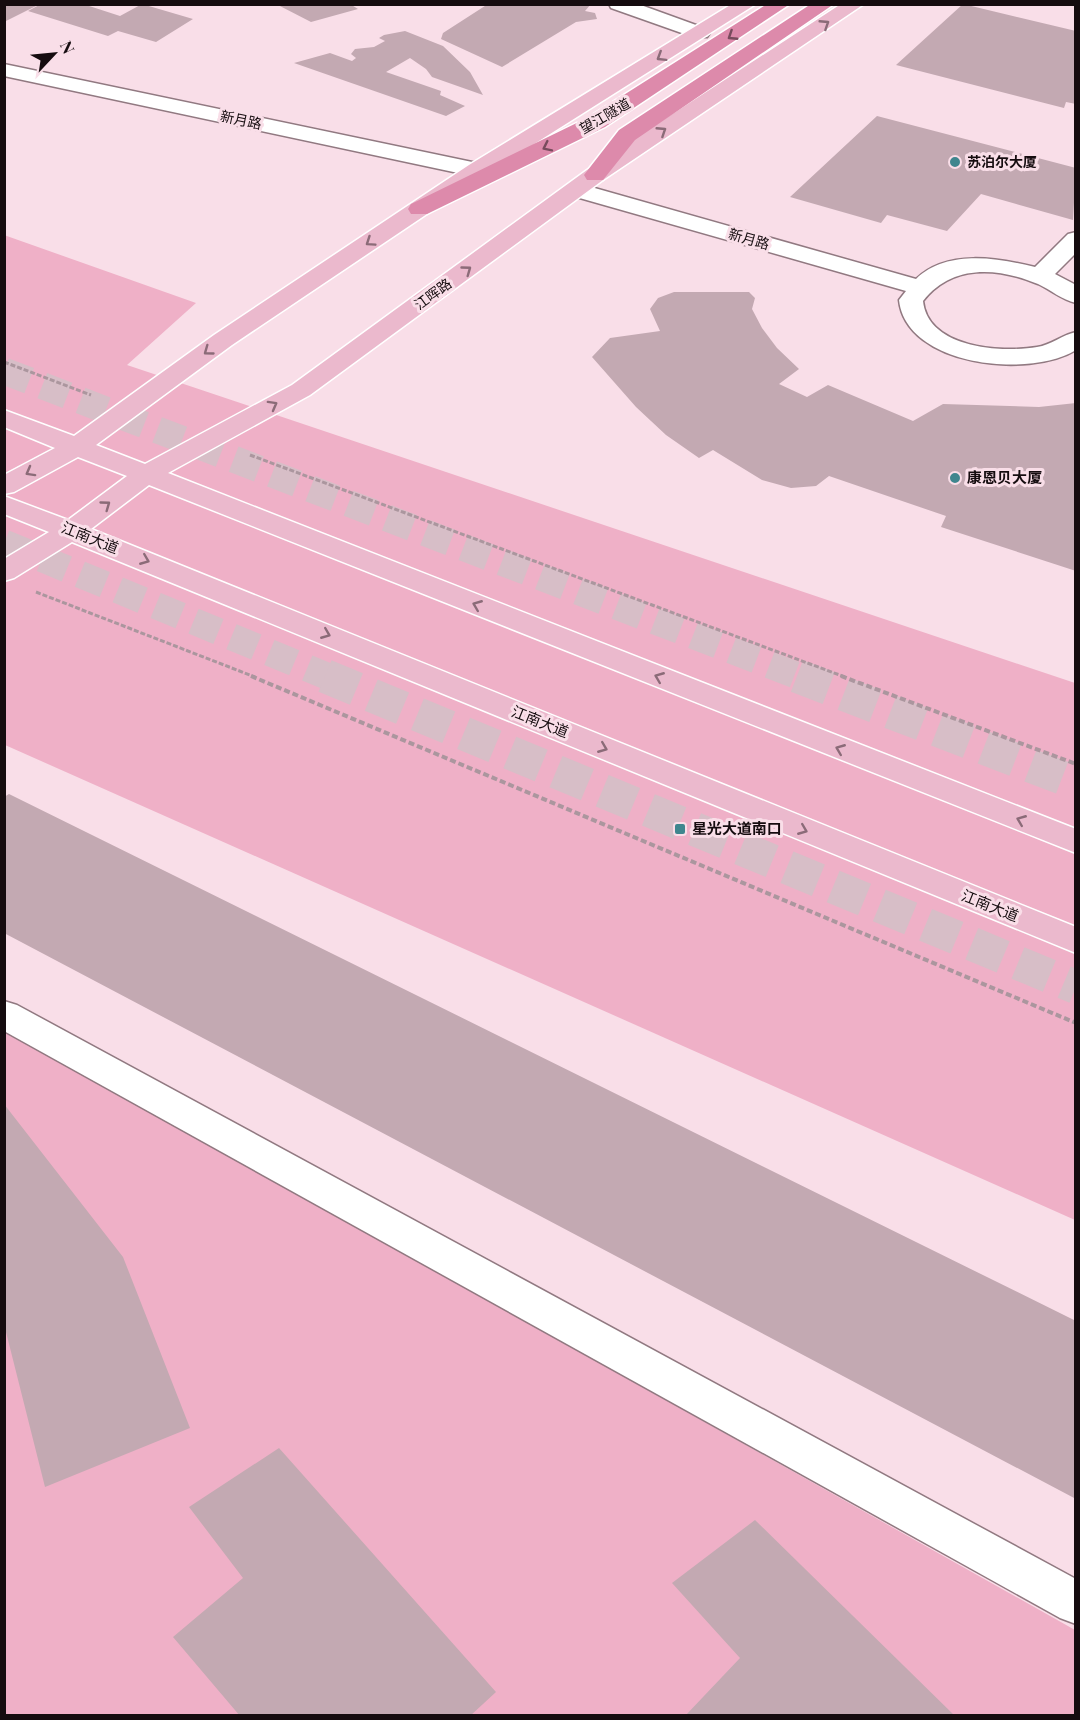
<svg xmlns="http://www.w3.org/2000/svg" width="1080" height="1720" font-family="'Playfair Display','Noto Sans SC',serif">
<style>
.green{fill:#efb0c7}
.building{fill:#c3a9b2}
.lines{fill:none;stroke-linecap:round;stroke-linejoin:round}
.highway-tunnel-far1{stroke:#d7bec7;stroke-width:27;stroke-dasharray:27 14;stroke-linecap:butt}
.highway-tunnel{stroke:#d7bec7;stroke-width:34;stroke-dasharray:34 16;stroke-linecap:butt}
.street-casing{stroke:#917981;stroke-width:3}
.primary-casing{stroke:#fff;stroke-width:3}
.highway-casing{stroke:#fff;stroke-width:3}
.path-far1{stroke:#ab969e;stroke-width:3;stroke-dasharray:5 2;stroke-linecap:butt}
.path{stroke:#ab969e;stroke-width:4;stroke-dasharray:6 3;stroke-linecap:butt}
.street{fill:#fff;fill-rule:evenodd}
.primary{fill:#ebb9cd;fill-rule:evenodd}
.highway{fill:#dd8aab;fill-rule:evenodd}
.oneway{stroke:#8b6b78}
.oneway2{stroke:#794b5d}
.poi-dot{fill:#3f868e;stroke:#f9dee8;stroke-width:2}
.labels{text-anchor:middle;stroke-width:6;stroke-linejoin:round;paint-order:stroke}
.far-street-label{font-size:14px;fill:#150c0f;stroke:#f9dee8}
.far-poi-label{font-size:14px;font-weight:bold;fill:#150c0f;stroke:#f9dee8;text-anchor:start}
.poi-label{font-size:15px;font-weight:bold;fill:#150c0f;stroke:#f9dee8;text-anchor:start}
.street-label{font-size:15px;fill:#150c0f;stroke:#f9dee8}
</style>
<rect width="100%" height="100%" fill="#f9dee8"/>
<path class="green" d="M4,235l192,68 -69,62 948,318v537l-1070,-475z
M4,1028l1071,602v85h-1070z"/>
<path class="building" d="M4,4h29l3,2 -32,16z
M41,4h42l37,12 22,-12 51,15 -37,23 -38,-11 -10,5 -80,-25z
M276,4h74l8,5 -47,13z
M488,4h103l-6,7 10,2 2,6 -21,3 -74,45 -61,-28 2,-6z
M963,4l113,27v73l-10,-2 -2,6 -168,-43z
M405,31l38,15 27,26 13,23 -51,-18 -6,-8 -16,-11 -24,14 55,19 -1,4 25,11 -19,10 -152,-53 36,-10 22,8 4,-3 -5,-4 4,-5 19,-2 11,-6 -6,-3 5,-3z
M877,116l199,52 -3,52 -92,-26 -34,37 -60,-16 -6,8 -91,-26z
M674,292h75l6,6 -3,11 10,19 15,20 22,21 -20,15 28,13 21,-12 85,36 30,-17 96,3 37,-4v168l-135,-44 5,-11 -117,-40 -13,10 -25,2 -29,-8 -49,-30 -14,8 -33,-23 -30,-28 -44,-50 18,-19 50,-7 -10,-22 8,-11z
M9,794l1067,527v178l-1072,-566v-136z
M4,1104l119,153 67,171 -145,59 -41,-163z
M279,1448l217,244 -26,24h-230l-67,-79 70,-59 -54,-71z
M755,1520l200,196h-270l55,-58 -68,-75z"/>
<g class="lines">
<path class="highway-tunnel-far1" d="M4,371l797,306
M4,543l325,134"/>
<path class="highway-tunnel" d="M325,676l751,311
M797,676l279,107"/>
<defs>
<path id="street" d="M609,4h29l69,25 3,4 -3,4h-14l-82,-29z
M4,64l473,99 8,2 3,5 -3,5 -8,2 -473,-101z
M577,183l339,96c31,-30 82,-21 119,-12l33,-33 8,-2v21l-21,21 21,11v18c-14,-3 -25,-13 -38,-19 -41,-17 -86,-20 -115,17 5,47 77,52 114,46 14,-2 25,-12 39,-15v18c-47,29 -170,16 -177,-50l7,-9 -337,-96 -3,-5 3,-5z
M4,1001l13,4 1059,574v45l-16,-6 -1056,-587z"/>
<path id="primary" d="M732,4h24l-271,171 -253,170 -136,100 49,19 147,-79 295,-215 254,-166h23l-261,176 -293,215 -142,78 908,356v24l-927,-368 -58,44 985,398v26l-1004,-411 -58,36 -10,3v-22l45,-27 -45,-18v-18l64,24 59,-44 -49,-19 -64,35 -10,2v-19l51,-27 -51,-21v-17l70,26 140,-101 255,-170z"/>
<path id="highway" d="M767,4h23l-185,123 -178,87h-16l-3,-5 3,-5 178,-87z
M811,4h23l-199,136 -32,40h-16l-3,-5 35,-45z"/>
</defs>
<use href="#street" class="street-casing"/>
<use href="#primary" class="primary-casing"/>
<use href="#highway" class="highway-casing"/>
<path class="path-far1" d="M4,362l87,33
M250,455l595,222
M36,592l219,85"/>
<path class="path" d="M251,676l825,347
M841,676l235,88"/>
<use href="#street" class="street"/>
<use href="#primary" class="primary"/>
<use href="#highway" class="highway"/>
</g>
<defs><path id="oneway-chevron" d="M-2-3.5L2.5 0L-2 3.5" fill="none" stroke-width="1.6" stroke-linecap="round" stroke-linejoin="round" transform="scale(1.5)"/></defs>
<g class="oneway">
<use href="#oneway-chevron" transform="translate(825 24) rotate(-33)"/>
<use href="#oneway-chevron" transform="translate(661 57) rotate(148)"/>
<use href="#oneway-chevron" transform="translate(662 131) rotate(-33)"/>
<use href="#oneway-chevron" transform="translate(370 242) rotate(146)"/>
<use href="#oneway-chevron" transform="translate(467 270) rotate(-36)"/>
<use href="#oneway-chevron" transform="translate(208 351) rotate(144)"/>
<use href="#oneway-chevron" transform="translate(273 405) rotate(-29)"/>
<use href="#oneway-chevron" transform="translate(30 472) rotate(151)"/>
<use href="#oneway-chevron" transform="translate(106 505) rotate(-36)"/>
<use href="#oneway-chevron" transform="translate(145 560) rotate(22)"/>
<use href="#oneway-chevron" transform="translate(477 605) rotate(-158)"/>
<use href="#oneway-chevron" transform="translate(326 634) rotate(22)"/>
<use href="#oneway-chevron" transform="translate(659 677) rotate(-158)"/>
<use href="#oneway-chevron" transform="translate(603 748) rotate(22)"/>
<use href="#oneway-chevron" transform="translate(840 749) rotate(-158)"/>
<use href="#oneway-chevron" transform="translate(1021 820) rotate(-158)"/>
<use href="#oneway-chevron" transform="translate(803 830) rotate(22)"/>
</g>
<g class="oneway2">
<use href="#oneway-chevron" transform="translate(732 36) rotate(147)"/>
<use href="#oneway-chevron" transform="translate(547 147) rotate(154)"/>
</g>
<g class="poi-dot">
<circle cx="955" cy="162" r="6"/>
<circle cx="955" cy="478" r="6"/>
<rect x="674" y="823" width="12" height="12" rx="3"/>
</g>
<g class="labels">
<g class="far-street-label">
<text transform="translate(605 116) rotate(-30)" y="5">望江隧道</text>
<text transform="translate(241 120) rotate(12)" y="5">新月路</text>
<text transform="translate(749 239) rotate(16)" y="5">新月路</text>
<text transform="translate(433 294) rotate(-36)" y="5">江晖路</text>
</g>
<g class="far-poi-label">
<text x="967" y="167">苏泊尔大厦</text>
</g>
<g class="poi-label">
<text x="967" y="483">康恩贝大厦</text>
<text x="692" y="834">星光大道南口</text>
</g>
<g class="street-label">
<text transform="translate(90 538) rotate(22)" y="5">江南大道</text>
<text transform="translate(540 722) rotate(22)" y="5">江南大道</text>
<text transform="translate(990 906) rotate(22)" y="5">江南大道</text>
</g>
</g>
<rect width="1080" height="1720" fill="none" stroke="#150c0f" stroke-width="12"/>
<g transform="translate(54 54) rotate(64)" stroke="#f9dee8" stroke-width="4.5" paint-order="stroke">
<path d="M0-4.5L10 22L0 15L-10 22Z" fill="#150c0f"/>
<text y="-9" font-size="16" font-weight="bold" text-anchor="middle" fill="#150c0f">N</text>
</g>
</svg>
